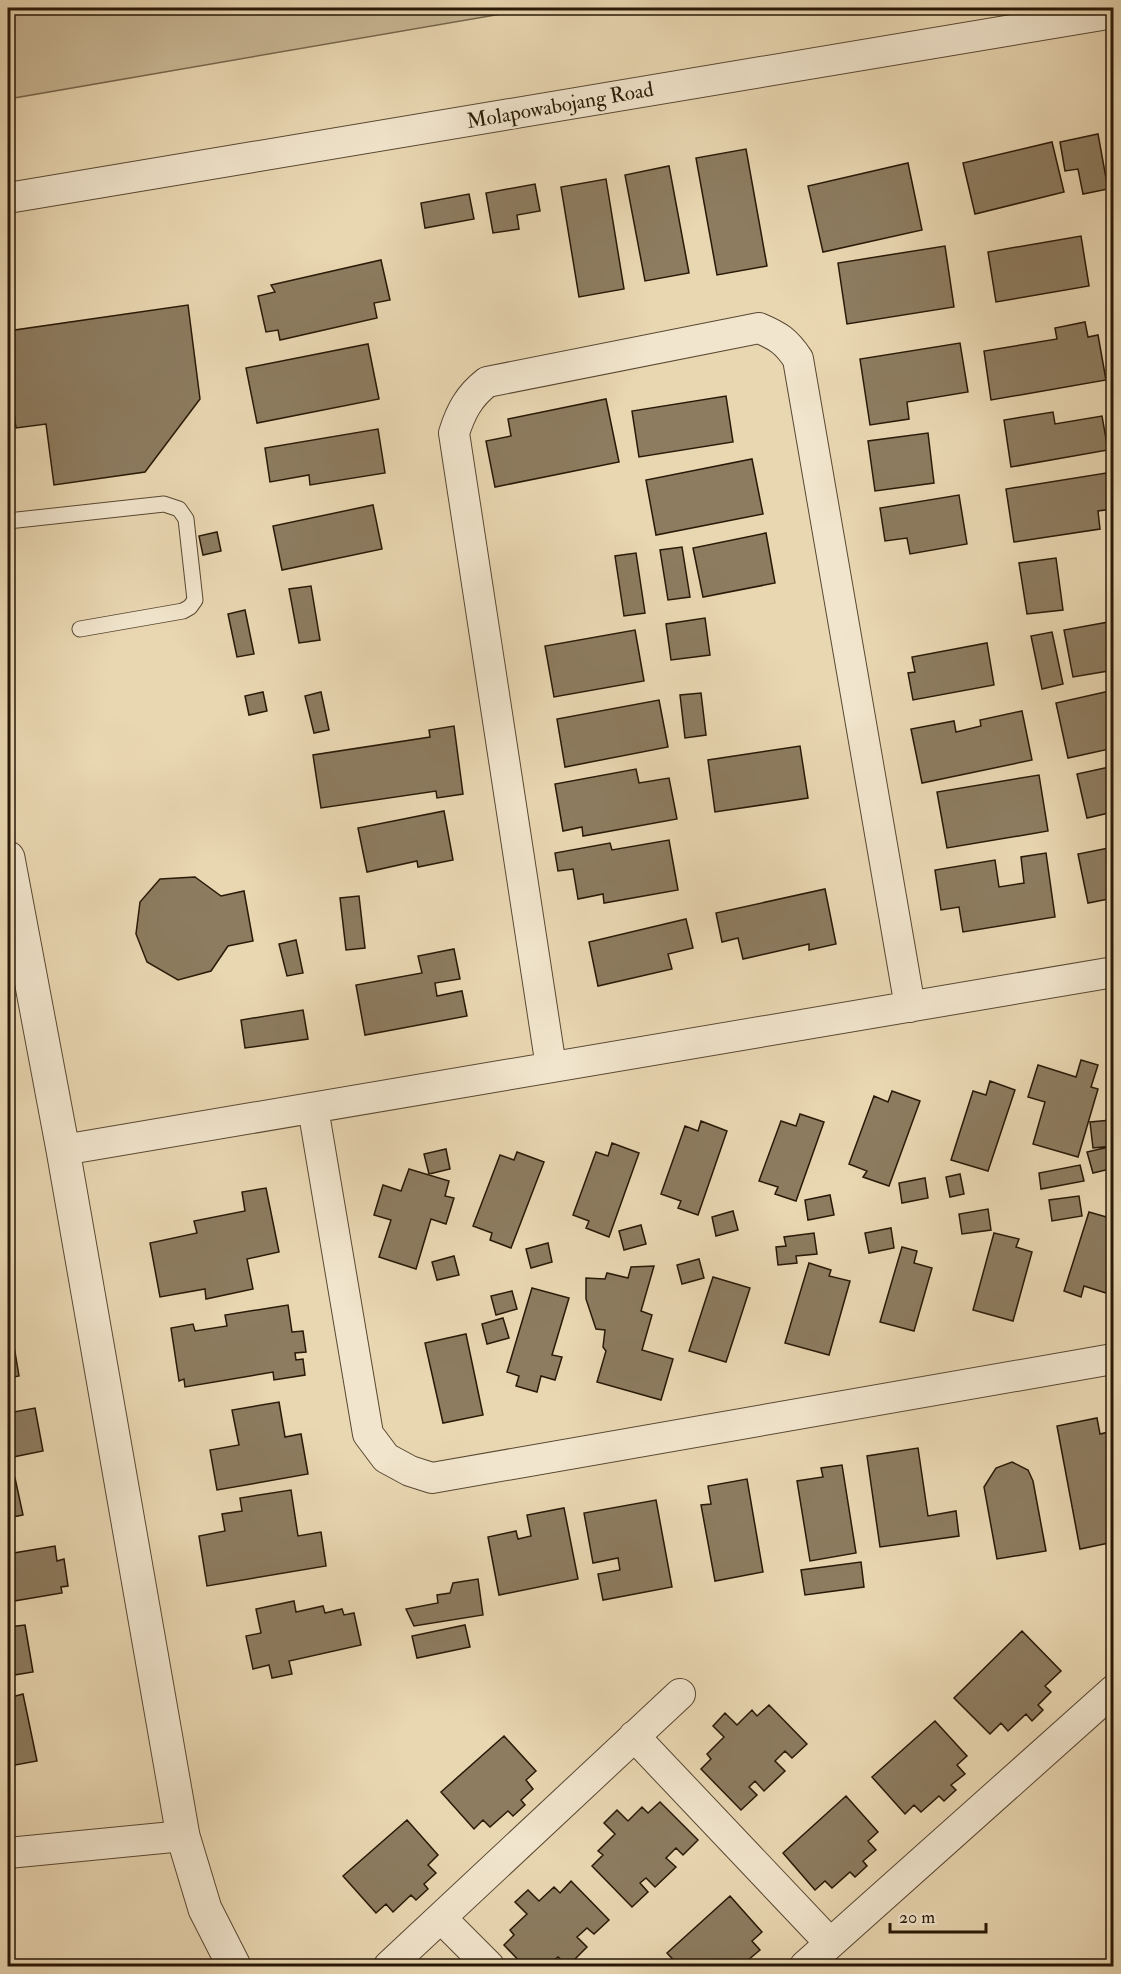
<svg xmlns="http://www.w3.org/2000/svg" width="1121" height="1974" font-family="'IM FELL Double Pica',serif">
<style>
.green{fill:#c8b795;stroke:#78684e;stroke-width:1.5}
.building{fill:#8d7c60;stroke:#291907;stroke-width:1.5}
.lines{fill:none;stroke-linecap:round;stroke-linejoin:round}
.service-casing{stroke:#594832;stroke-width:17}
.minor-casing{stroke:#594832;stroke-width:32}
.tertiary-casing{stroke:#594832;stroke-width:35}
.service{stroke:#f1e5cd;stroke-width:15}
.minor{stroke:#f1e5cd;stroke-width:30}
.tertiary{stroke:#f1e5cd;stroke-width:33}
.labels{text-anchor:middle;stroke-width:4.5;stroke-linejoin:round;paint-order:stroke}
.street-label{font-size:21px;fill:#291907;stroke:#f1e5cd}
</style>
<rect width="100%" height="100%" fill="#e9d7b2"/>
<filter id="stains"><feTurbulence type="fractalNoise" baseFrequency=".00333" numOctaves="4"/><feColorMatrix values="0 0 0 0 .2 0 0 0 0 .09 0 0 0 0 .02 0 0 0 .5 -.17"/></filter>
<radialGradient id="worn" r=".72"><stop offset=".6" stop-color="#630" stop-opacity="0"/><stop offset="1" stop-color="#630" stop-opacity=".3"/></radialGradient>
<path class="green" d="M8,8h528l-528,91z"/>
<path class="building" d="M1098,134l10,55 -25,5 -5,-25 -13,2 -5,-29z
M1052,142l12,50 -89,22 -12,-51z
M746,149l21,117 -50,9 -21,-117z
M908,163l14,67 -99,22 -15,-66z
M669,166l20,107 -44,8 -20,-106z
M606,179l18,110 -45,8 -18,-110z
M535,184l5,27 -23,4 2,14 -26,4 -7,-40z
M469,194l5,25 -49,9 -4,-25z
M1081,236l8,50 -93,16 -8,-50z
M945,246l9,61 -107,17 -9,-61z
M381,260l9,40 -16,3 3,15 -97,22 -2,-10 -12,2 -8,-36 17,-4 -4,-7z
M188,305l12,94 -55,73 -91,13 -8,-61 -30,4 -8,-61v-36z
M1085,322l3,15 10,-2 8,45 -115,20 -7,-49 73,-12 -2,-11z
M960,343l8,49 -61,10 2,17 -39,6 -10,-66z
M368,344l11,55 -122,24 -11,-55z
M726,396l7,46 -94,15 -7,-46z
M606,399l13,63 -124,25 -9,-46 25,-5 -3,-17z
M1053,412l2,12 47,-8 6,34 -97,17 -7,-47z
M378,429l7,44 -75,12 -1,-10 -39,7 -5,-34z
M928,433l6,50 -59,8 -7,-50z
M752,459l11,55 -107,21 -10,-55z
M1106,473l6,36 -14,2 2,18 -86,13 -8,-53z
M959,495l8,49 -57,10 -3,-16 -22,3 -5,-33z
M373,505l9,44 -100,21 -9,-44z
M217,532l4,19 -18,4 -4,-19z
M766,533l9,50 -72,14 -10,-49z
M682,547l8,50 -22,3 -8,-50z
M636,553l9,60 -21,3 -9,-60z
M1056,558l7,52 -36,4 -8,-51z
M311,586l9,54 -21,3 -10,-54z
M245,610l9,44 -17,3 -9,-43z
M705,618l5,37 -39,5 -5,-36z
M1114,621v49l-41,7 -9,-47z
M635,630l9,51 -90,16 -9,-51z
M1052,632l11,52 -21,5 -11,-53z
M987,643l7,42 -81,15 -5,-27 7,-1 -3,-15z
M1114,690v58l-46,10 -12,-55z
M263,692l4,19 -18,4 -4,-19z
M321,692l8,38 -15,3 -9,-37z
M701,693l5,42 -21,3 -5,-43z
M659,700l9,47 -103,20 -8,-48z
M1022,711l10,49 -110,23 -11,-54 43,-8 2,11 25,-6 -1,-6z
M454,726l9,68 -26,4 -1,-7 -115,17 -8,-53 117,-18 -1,-7z
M800,746l8,52 -93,14 -7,-52z
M1114,766v54h-3l-2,-7 -22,5 -10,-44z
M636,769l3,14 30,-5 8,41 -94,17 -1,-9 -19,4 -8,-47z
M1039,775l9,56 -101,17 -10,-56z
M444,811l9,49 -35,7 -1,-6 -50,11 -9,-44z
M669,840l9,50 -74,13 -1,-9 -25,5 -5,-30 -15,2 -3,-18 55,-10 2,7z
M1114,847v51l-26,5 -10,-49z
M1046,853l9,64 -92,15 -4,-25 -18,3 -6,-40 60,-10 4,27 25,-4 -3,-26z
M195,877l26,19 23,-5 9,50 -25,5 -17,25 -33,9 -31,-18 -11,-28 4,-32 20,-23z
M825,889l11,55 -27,6v-6l-66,15 -5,-21 -16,4 -6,-29z
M359,896l6,52 -19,2 -6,-52z
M686,919l7,29 -25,6 4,15 -74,17 -9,-44z
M296,940l7,33 -16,3 -8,-32z
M454,949l6,30 -25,4 2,13 25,-5 5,25 -102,19 -9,-50 66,-12 -4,-17z
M303,1010l5,29 -63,9 -4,-28z
M1081,1060l17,5 -7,22 7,2 -20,68 -45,-13 12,-42 -17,-5 10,-32 38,12z
M990,1081l25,9 -27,81 -37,-11 22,-69 13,4z
M892,1091l28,10 -31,85 -26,-9 4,-6 -18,-7 25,-68 14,6z
M800,1114l24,8 -28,79 -21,-7 3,-7 -19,-6 22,-60 15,5z
M1111,1120l2,26 -20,2 -3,-26z
M701,1121l26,10 -29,84 -20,-7 3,-7 -20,-7 24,-68 13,5z
M612,1143l27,10 -30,84 -23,-9 3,-7 -16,-6 23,-63 12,4z
M1113,1146l1,22 -21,5 -6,-21z
M446,1149l4,20 -21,5 -5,-20z
M517,1152l27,10 -33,86 -21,-8 2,-7 -19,-7 27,-71 14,5z
M1080,1165l4,16 -43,8 -2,-16z
M409,1169l40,12 -4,15 9,2 -8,26 -15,-5 -15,50 -37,-12 12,-37 -17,-5 9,-30 18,6z
M960,1174l4,20 -14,3 -4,-20z
M925,1178l3,20 -26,5 -3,-20z
M266,1188l13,64 -32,7 6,30 -47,10 -1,-10 -45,8 -10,-54 47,-10 -3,-12 51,-10 -3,-19z
M830,1195l4,20 -26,5 -3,-20z
M1079,1196l3,20 -30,5 -3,-21z
M988,1209l3,21 -29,4 -3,-20z
M733,1211l5,19 -22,6 -4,-19z
M1089,1212l21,6 -3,9 7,2v42l-8,22 -22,-7 -3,11 -17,-6z
M641,1225l5,19 -22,6 -5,-19z
M891,1228l3,20 -25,5 -4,-20z
M814,1233l3,21 -21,2 1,7 -19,2 -2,-18 10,-1 -2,-9z
M994,1233l25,6 -3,8 16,5 -19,69 -40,-11z
M548,1243l4,19 -21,6 -5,-19z
M902,1247l15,4 -3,12 18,5 -18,63 -34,-9z
M454,1256l5,19 -22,5 -5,-18z
M699,1259l5,19 -22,6 -5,-19z
M809,1263l22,7 -2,6 21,5 -21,74 -44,-12z
M654,1266l-13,45 11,4 -10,35 31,9 -12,41 -64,-18 9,-31 -3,-4 2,-17 -9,-1 -10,-30v-21l19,1 2,-6 21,5 3,-11z
M713,1277l37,11 -24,74 -37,-11z
M8,1281l6,31 -6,2z
M532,1288l37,10 -17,57 10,2 -7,23 -14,-4 -4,16 -21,-6 3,-10 -12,-4z
M512,1291l5,18 -21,6 -5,-19z
M288,1305l4,27 11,-1 3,21 -11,1 1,7 7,-1 2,16 -31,5 -1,-8 -88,15 -1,-8 -5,2 -8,-53 22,-4 2,7 32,-5 -2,-11z
M503,1318l6,20 -22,6 -5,-20z
M8,1334h4l7,42 -11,2z
M466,1334l17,81 -40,8 -18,-80z
M279,1402l6,35 16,-3 7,40 -91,16 -7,-40 29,-5 -7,-35z
M35,1408l8,43 -35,7v-45z
M1097,1418l3,16 13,-3 1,5v106l-34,7 -23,-123z
M918,1448l10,68 28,-5 3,25 -79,11 -13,-91z
M1012,1462l16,8 5,11 13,70 -49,8 -13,-72 12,-19z
M842,1465l14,88 -46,8 -13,-80 26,-4 -2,-9z
M15,1478l8,37 -15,3v-39z
M747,1479l16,93 -48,9 -14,-76 10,-1 -3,-18z
M291,1490l7,46 23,-4 5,34 -119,20 -8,-50 26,-5 -3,-17 20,-3 -2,-13z
M656,1500l16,87 -69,13 -5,-26 22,-4 -2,-12 -25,5 -9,-50z
M564,1508l14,71 -79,16 -11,-58 28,-6 2,8 13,-3 -4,-21z
M55,1546l2,15 7,-2 4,27 -7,1 1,6 -54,9v-48z
M861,1562l3,25 -59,8 -4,-25z
M478,1579l5,36 -69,11 -8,-17 32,-6 -1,-8 13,-2 3,-10z
M294,1601l2,11 27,-6 2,7 17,-4 2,6 10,-2 7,32 -72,16 3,13 -20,4 -3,-13 -16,4 -7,-33 15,-3 -5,-24z
M25,1625l8,47 -25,4v-49z
M465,1625l5,22 -53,11 -5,-22z
M1022,1631l39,40 -16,15 6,6 -13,13 5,5 -11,11 -6,-7 -18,17 -7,-8 -11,11 -36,-36z
M23,1694l14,67 -27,5 -2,-5v-63z
M769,1705l38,39 -15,14 -7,-7 -10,10 10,10 -21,20 -9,-10 -6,6 8,8 -16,15 -40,-41 10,-10 -4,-5 17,-17 -11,-11 12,-13 12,12 15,-15 5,6z
M935,1721l32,35 -10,9 8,9 -14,11 5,5 -12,11 -5,-5 -18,16 -7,-7 -9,9 -33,-37z
M504,1736l32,35 -10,9 7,9 -12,11 4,5 -12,11 -5,-5 -18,16 -7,-7 -9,9 -33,-37z
M846,1796l32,36 -10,9 8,9 -13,11 4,5 -12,11 -5,-5 -18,16 -7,-7 -10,9 -32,-37z
M660,1802l38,38 -15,15 -7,-7 -10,10 10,9 -21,20 -9,-9 -6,5 8,9 -16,15 -40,-41 11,-11 -5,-4 17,-17 -11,-11 13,-13 11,11 14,-14 6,6z
M407,1820l31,35 -10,10 8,8 -12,11 4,5 -12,11 -5,-5 -18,17 -7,-8 -10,9 -33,-37z
M571,1881l38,39 -15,14 -7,-6 -10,9 10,10 -19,19 -10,-9 -7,6 3,3h-30l-20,-21 10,-10 -4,-5 17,-16 -12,-12 13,-12 11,11 15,-14 6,6z
M730,1896l32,36 -10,9 8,9 -13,11 5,5h-73l-12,-13z"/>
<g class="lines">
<defs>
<path id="service" d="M8,521l156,-17 15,5 7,10 9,81 -5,7 -7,4 -103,18"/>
<path id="minor" d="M8,198l1106,-185
M551,1067l-97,-634c7,-22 15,-37 33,-51l272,-54c19,8 27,13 39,31l112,648
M313,1108l55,326 18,24 24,13 22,7 675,-118 7,1
M63,1150l1051,-178
M634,1736l196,207
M8,1853l175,-17
M441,1918l48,48
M389,1966l291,-272
M805,1966l309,-276"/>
<path id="tertiary" d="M8,858l55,292 120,686 22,73 29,57"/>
</defs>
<use href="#service" class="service-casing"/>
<use href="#minor" class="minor-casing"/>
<use href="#tertiary" class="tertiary-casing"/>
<use href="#service" class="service"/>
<use href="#minor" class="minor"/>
<use href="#tertiary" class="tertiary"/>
</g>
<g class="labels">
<g class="street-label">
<text transform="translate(560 105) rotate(-10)" y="7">Molapowabojang Road</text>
</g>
</g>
<rect width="1121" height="1974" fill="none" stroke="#e9d7b2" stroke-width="30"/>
<rect x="9" y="9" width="1103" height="1956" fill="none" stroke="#291907" stroke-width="3"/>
<rect x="15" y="15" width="1091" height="1944" fill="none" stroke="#291907" stroke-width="1.5"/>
<path d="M890 1923v9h96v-9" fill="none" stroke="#291907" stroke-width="3"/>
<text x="899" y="1923" font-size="18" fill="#291907" stroke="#f1e5cd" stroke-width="4.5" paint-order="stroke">20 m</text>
<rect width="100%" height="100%" filter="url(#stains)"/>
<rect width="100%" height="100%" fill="url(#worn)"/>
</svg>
